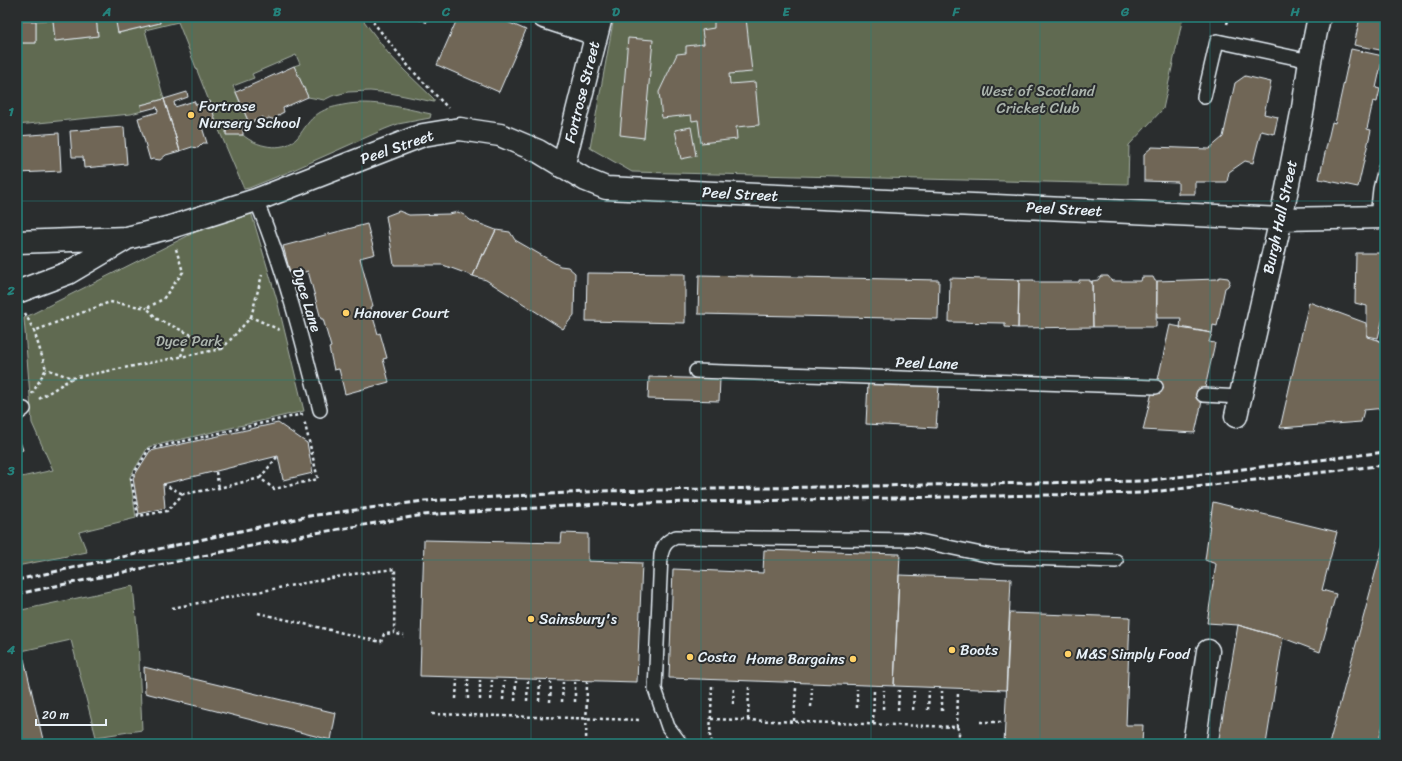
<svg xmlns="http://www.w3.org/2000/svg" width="1402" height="761" font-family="Sriracha,sans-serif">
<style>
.green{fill:#616a51;stroke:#a4aea4}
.building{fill:#6f6657;stroke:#e8f1f8}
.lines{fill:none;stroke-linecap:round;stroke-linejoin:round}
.service-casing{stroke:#e8f1f8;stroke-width:16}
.minor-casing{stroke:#e8f1f8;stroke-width:25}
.path{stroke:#e8f1f8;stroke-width:2.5;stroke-dasharray:3 3;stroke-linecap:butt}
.service{stroke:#2a2d2e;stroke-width:13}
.minor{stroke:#2a2d2e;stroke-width:22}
.rail{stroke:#e8f1f8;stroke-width:3;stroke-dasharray:6 3;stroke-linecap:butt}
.grid{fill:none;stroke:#25827c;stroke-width:1;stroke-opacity:0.55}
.poi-dot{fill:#ffd166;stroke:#2a2d2e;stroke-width:1.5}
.labels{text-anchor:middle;stroke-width:4;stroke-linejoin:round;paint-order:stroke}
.park-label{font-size:15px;fill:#abb4ad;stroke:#2a2d2e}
.street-label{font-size:15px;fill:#e8f1f8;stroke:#2a2d2e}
.poi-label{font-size:15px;fill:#e8f1f8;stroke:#2a2d2e;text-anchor:start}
.neatline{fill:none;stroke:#25827c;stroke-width:1.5}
.grid-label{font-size:13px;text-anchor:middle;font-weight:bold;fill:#25827c}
</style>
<rect width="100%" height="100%" fill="#2a2d2e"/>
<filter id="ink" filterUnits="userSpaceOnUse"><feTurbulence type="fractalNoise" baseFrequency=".025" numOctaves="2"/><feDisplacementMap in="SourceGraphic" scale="8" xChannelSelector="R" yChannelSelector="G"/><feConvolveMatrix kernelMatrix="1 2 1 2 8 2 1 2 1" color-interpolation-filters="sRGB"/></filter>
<g filter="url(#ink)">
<path class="green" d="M96,17h19l4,16 41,-10 -1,-6h202l27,36 16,17 30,29v3l-44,-9 -20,-2 -22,1 -16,4 -8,4 -16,-3 -14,-31 6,-2 -4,-9 -44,19 2,4 -21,8 16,37 -22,-1 -1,12 17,1c12,11 39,18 53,4 7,-7 10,-16 19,-23 8,-7 18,-9 28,-11 29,-6 60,3 88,9l-1,4 -32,6 -13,5 -94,42 -42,17 -5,1 -28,-66 -7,-22 -31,-79 -33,8 19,69 -23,6 1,6 -11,3 -114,11v-82h19v-22l17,-1 2,21 43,-5z
M614,17h569l-20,92 -34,36 -1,39 -496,-12 -42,-24z
M249,205l28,95 27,111 -156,36 -18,30 6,41 -57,14 8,20 -70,14v-88l36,-8 -21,-47 -8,-105z
M133,586l5,52 4,92 -46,7 -25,-97 -54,12v-41z"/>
<path class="building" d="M80,17h16l2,19 -43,5 -2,-21z
M115,17h44l1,6 -42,10z
M458,17h38l30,13 -27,62 -62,-27z
M1360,17h25v34l-31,-6z
M746,18l6,54 -23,2 1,10 25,-2 4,43 -23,2 1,12 -36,4 -3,-23 -6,1 -1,-6 -29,3 -3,-26 18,-38 9,-1v-7l18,-2 -2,-14 12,-2v-7z
M17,21h19v22h-19z
M628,38l25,2 -9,98 -24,-3z
M1351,49l32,7 -7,32 4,1 -3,13 -4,-1 -6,28 4,1 -13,57 -39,-8 13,-57 3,1z
M294,66l14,31 -25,11 1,4 -4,2 -5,6 -6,-2 -4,2 -2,-3 -14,6 -13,-31z
M1245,76l26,6 -7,32 14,3 -4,17 -13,-3 -8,32 -8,-2 -16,11 -2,10h-32v12h-17v-12l-34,-1v-27l8,-7 57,2 14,-12 12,-54z
M187,92l1,5 -14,5 1,5 19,-6 2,4 14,-4 6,22 -14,4 5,16h-4l-5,5 -6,-1 -12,4 -16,-52z
M164,99l16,52 -14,4 -6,5 -7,-1 -3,1 -12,-42 20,-6 -1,-5 -15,4 -1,-6z
M227,122l16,1v12h-17z
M124,127l3,37 -43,4 -1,-11h-11l-2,-26z
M691,127l5,29 -15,3 -6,-29z
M59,133l2,38 -43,2 -1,-37z
M399,211l10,4 40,-1 9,-2 6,3 6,5 26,10 -12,25 -2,-1 -9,22 -30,-11h-49l-8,-49z
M367,224l8,30 -15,4 13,48 -3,1 8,27 2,-1 7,25 -4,1 6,23 -44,12 -6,-25 -5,1 -5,-22 2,-1 -8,-28h-2l-13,-48 -17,5 -8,-30z
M496,230l14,2 5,8 45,26 8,1 7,6 -1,42 -11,14 -77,-49 -13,-4 9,-22 2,1z
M1356,253h29v57l-7,28 -11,-2v-30l-12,-3z
M587,273l98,1v49l-99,-2z
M699,275l240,5 -1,39 -240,-5z
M1101,276h7l4,5h29l1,-4h11l2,4h2l-1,46h-63l-1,-46 6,-1z
M1220,277l8,1 2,3 -2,5 -3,2 -8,38 -4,-1 -1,8 -32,-5 1,-10h-24v-37l60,-2z
M950,278l69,2 -1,48 -13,-1v-4l-56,-1z
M1019,280h15v2h45v-2h11v2l2,-1 1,46 -75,1z
M1309,302l57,21 1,14 11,3 7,5v63l-21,2 -3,12 -81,6z
M1170,325l42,8 -3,9 6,1 -20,90 -52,-3 9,-38 3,1z
M649,377l71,2 -1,22 -71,-2z
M868,382l71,4 -3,42 -70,-4z
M278,423l29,20 6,30 -30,7 -5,-24 -115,28 2,24 -26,6 -6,-36 17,-27z
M17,433l6,17 -6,2z
M1213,502l124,30 -15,58 14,4 -16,58 -37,-14 -45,-13 -31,-2 9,-59 -11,-4z
M562,533l26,1v27l54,2 -5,119 -217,-6 4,-136 137,3z
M1385,537v180l-7,27h-49z
M764,550l136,4 -6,132 -225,-8 4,-109 90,4z
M899,575l112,4 -5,111 -112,-4z
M1010,613l120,4 -4,108h17l-1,19h-138z
M1238,625l45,13 -17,106h-48z
M24,659l20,85h-27v-84z
M144,667l192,46 -5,27 -186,-47z"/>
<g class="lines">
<defs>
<path id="service" d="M1204,97l13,-56 93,20
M256,200c28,68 46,139 64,210
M1377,217l3,-28 5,-21
M696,371l460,16
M1203,395l37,2
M17,414l7,-5
M681,744l-13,-17 -13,-38 6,-134c2,-10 6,-14 15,-18l239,3 81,17 120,4"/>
<path id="minor" d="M544,17l52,17
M563,167l38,-150
M17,242l110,-4 44,-11 85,-27 167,-65 37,-6 40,6 38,16 48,29 20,8 675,31 104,-2
M17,292l51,-19 56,-33
M1236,416l45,-197 22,-111 7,-47 9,-44
M1194,744l14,-93"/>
</defs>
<use href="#service" class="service-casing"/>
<use href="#minor" class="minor-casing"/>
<path class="path" d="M369,17l41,51 38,40
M413,17l15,5 2,-5
M1227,24l2,-7
M176,249l7,23 -20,27 -16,9 10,11 65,30 29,-32 29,13
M25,313l9,18
M251,317l11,-42
M181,356l8,-22
M72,378l149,-29
M32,394l14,-25 -12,-38 76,-29 37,6
M39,399l33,-21 -26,-9
M303,414l-154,35 -18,29 7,38 29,-5 16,-17 36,-6 41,-10 14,11 44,-10 -14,-59
M216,472l3,16
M260,478l17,-21
M163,484l20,10
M172,608l181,-34 42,-5 -1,64 10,3
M258,613l123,29 3,-8 10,-1
M712,686l-2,52 3,6
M456,699l1,-20
M468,699v-20
M480,700v-20
M491,700l1,-20
M503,700l1,-19
M515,701l1,-20
M527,701l1,-20
M539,701l1,-20
M550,702l1,-20
M562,702l1,-20
M575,702v-20
M733,704l1,-17
M811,707l1,-19
M857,708v-19
M883,709l1,-19
M898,710l1,-20
M913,710l1,-19
M928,710l1,-19
M942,711v-20
M432,714l209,6
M711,719l246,8 2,4v13
M748,720l1,-33
M794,721l2,-33
M980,722h21
M873,724l1,-34
M957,727l1,-35
M586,744l1,-64"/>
<use href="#service" class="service"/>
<use href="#minor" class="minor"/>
<path class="rail" d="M17,580l292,-64 115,-15 178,-10 542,-10 241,-29
M17,594l293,-60 113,-19 177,-11 543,-11 242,-28"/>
</g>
</g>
<path class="grid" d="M192,17v727M362,17v727M531,17v727M701,17v727M871,17v727M1040,17v727M1210,17v727M17,201h1368M17,380h1368M17,560h1368"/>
<g class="poi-dot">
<circle cx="191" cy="115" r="4"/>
<circle cx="346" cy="313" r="4"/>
<circle cx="531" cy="619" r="4"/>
<circle cx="952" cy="650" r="4"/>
<circle cx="1068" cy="654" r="4"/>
<circle cx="690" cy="657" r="4"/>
<circle cx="853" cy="659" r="4"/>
</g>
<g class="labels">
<g class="park-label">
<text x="1038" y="96">West of Scotland<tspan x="1038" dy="17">Cricket Club</tspan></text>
<text x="189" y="346">Dyce Park</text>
</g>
<g class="street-label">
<text transform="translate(582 92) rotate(-76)" y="5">Fortrose Street</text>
<text transform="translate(397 147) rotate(-19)" y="5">Peel Street</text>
<text transform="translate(740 194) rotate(3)" y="5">Peel Street</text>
<text transform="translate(1064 209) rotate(3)" y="5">Peel Street</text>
<text transform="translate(1280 217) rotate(-78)" y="5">Burgh Hall Street</text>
<text transform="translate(307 300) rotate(73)" y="5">Dyce Lane</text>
<text transform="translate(927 363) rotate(2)" y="5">Peel Lane</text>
</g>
<g class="poi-label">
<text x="199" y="111">Fortrose<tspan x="199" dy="17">Nursery School</tspan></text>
<text x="354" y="318">Hanover Court</text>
<text x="539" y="624">Sainsbury's</text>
<text x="960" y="655">Boots</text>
<text x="1076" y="659">M&amp;S Simply Food</text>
<text x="698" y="662">Costa</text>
<text x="845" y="664" text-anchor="end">Home Bargains</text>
</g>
</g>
<rect width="1402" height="761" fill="none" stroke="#2a2d2e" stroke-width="44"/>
<path d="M36 719v6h70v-6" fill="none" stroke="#e8f1f8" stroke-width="2"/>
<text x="42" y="719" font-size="12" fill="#e8f1f8" stroke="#2a2d2e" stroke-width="3" paint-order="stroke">20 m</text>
<rect x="22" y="22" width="1358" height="717" class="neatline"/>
<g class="grid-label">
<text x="107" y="16">A</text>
<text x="277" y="16">B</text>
<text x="446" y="16">C</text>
<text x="616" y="16">D</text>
<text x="786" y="16">E</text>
<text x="956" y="16">F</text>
<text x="1125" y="16">G</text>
<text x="1295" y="16">H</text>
<text x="11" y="116">1</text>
<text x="11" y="295">2</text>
<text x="11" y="475">3</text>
<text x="11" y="654">4</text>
</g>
</svg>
